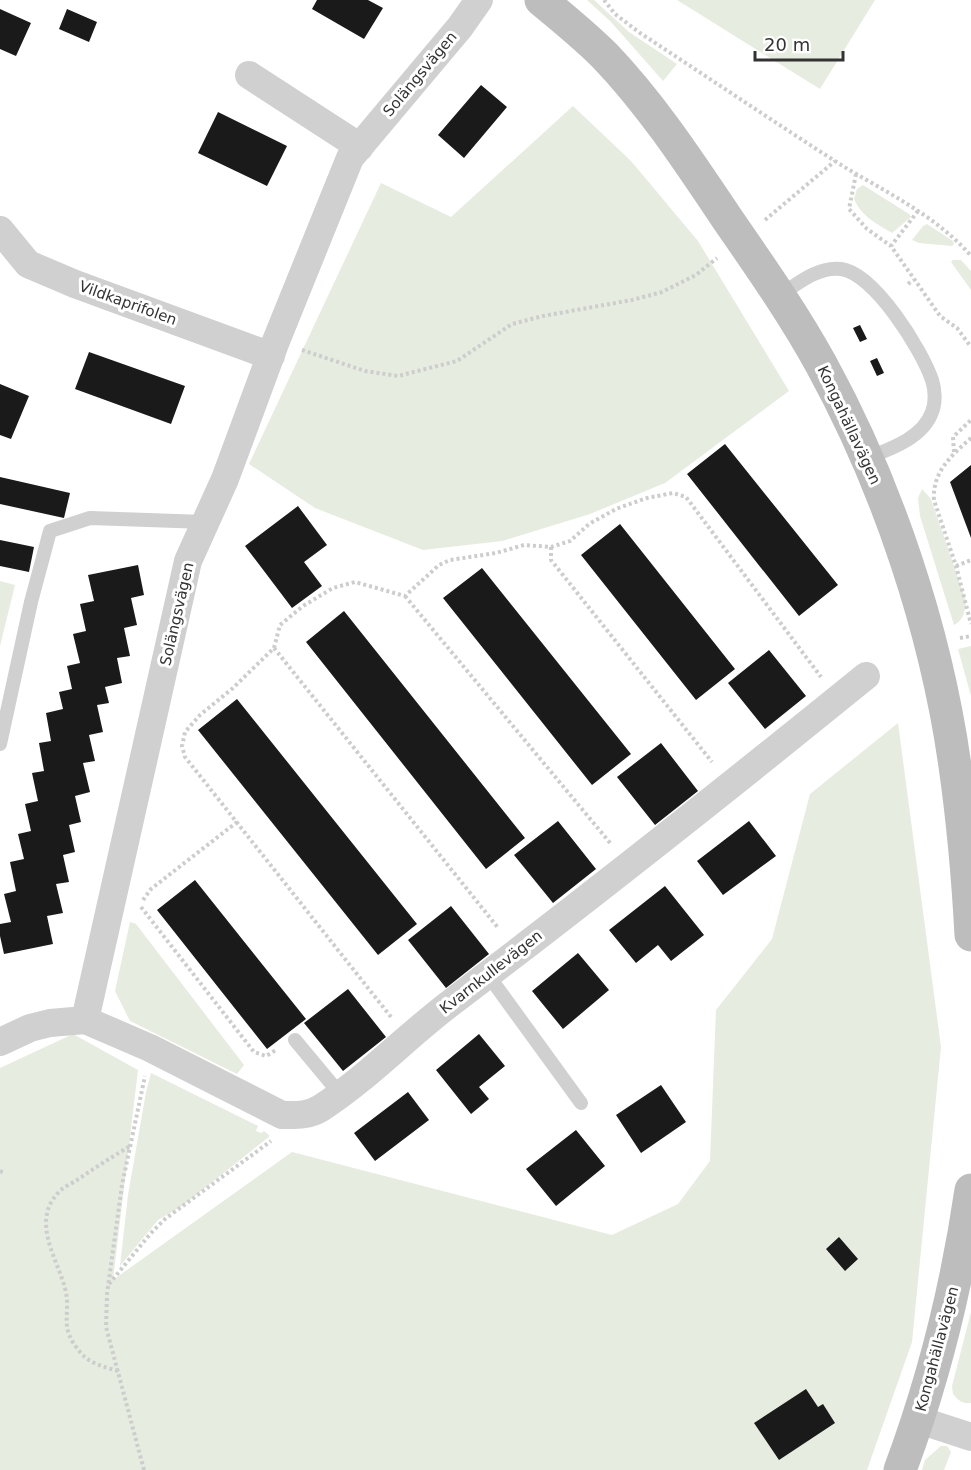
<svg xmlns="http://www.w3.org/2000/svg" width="971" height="1470" font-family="'DejaVu Sans',sans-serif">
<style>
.green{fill:#e6ecdf}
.building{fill:#1a1a1a}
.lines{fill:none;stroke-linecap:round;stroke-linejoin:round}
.path{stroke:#cdcdcd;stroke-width:4;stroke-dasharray:3 3;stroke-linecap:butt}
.lane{stroke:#d0d0d0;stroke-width:14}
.street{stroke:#d0d0d0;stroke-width:28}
.secondary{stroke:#bdbdbd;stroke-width:33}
.labels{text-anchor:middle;stroke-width:6;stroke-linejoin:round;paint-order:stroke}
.street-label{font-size:15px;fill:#333;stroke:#fff}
</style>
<rect width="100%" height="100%" fill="#fff"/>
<path class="green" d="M587,0h7l35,32 48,32 -14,17 -52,-59z
M677,0h198l-55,89z
M573,106l58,55 67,80 91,150 -124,92 -75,31 -88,27 -79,9 -108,-42 -66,-44 132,-281 70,34z
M863,185l46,29 2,3 -19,16c-15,-9 -31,-17 -38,-34l3,-10z
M927,224l26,17 1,3 -2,2 -33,-3 -7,-3 11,-14z
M953,260h8l10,11v19l-20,-28z
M922,489l9,10 35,102c-1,10 -2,19 -12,24l-34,-109 -2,-18z
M0,581l15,4 -15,61z
M971,646v50l-13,-47z
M898,723l43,324 -29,295 -45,128h-867v-402l73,-34 65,36 -25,210 179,-128 320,83 66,-31 32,-43 6,-151 56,-71 38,-145z
M130,922l6,2 108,141 -7,9 -107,-53 -15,-30z
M151,1073l107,53 -2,5 5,2 3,-2 6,5 -88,70 -24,14 -38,46 8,-71 18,-103z
M971,1312v91c-9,1 -13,-3 -18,-9l-1,-8z
M941,1446h6l4,6 -7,18h-22l3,-10z"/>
<path class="building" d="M317,0h51l15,8 -19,31 -52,-30z
M0,9l31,14 -15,33 -16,-7z
M67,9l30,13 -8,20 -30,-13z
M481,85l26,22 -43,51 -26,-23z
M218,112l69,34 -20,40 -69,-33z
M860,325l7,14 -7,3 -7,-14z
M89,352l96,34 -14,38 -96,-35z
M877,358l7,15 -7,3 -7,-15z
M0,384l29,12 -18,43 -11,-4z
M725,444l113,141 -39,31 -112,-142z
M971,465v73l-21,-56z
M0,477l70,16 -6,25 -64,-14z
M298,506l29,39 -23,17 18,24 -30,22 -47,-62z
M620,524l115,145 -39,31 -115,-145z
M0,540l34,7 -5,25 -29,-6z
M138,565l6,30 -13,3 6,27 -13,3 6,28 -13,2 5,25 -17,4 4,16 -12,2 6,27 -14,3 6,26 -12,2 7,29 -15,4 6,26 -12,3 6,27 -12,3 6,27 -13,2 7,29 -16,3 6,28 -49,10 -4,-18v-12l11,-2 -7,-28 12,-3 -6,-29 14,-3 -6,-25 13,-3 -6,-27 13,-3 -6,-28 12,-2 -5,-28 12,-2 -5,-28 17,-4 -4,-17 13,-3 -5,-23 13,-3 -7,-29 13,-3 -6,-27 14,-3 -6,-26z
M482,568l149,186 -39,31 -149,-187z
M344,611l181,227 -39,31 -180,-227z
M769,650l37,46 -41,33 -37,-46z
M237,699l180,225 -39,31 -180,-225z
M661,743l37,48 -43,34 -38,-48z
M558,821l38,48 -43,34 -39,-48z
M749,821l27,35 -53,39 -26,-34z
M195,880l111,139 -39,30 -110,-139z
M665,886l39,49 -33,26 -13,-16 -22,18 -27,-33z
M451,906l38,48 -43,34 -38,-48z
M578,953l31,37 -46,39 -31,-38z
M348,989l38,48 -43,34 -39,-48z
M479,1034l26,32 -26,21 10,12 -18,15 -35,-44z
M661,1085l25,37 -45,31 -25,-38z
M408,1092l21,28 -54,41 -21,-28z
M576,1130l29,36 -49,40 -30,-37z
M839,1237l19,22 -13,12 -19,-22z
M806,1389l12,18 5,-3 12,19 -56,37 -25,-37z"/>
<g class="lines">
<path class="path" d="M604,0l11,14 25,19c66,43 131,87 198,130 45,28 98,52 133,93
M856,174l-7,35 18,20 24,17
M918,211l-27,35 49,70 17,12 14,19
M765,220l70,-59
M908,284l5,-4
M302,350l63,21 33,5 59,-15 55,-37 31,-8 89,-16 30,-8 34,-17 21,-17
M971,438c-19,17 -39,34 -37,62l22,66 15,58
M954,452l-1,-15 18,-17
M551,547v13l161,202
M956,566l15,-6
M405,596l206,248
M960,638l11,-2
M274,648l225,281
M143,900l8,-11 86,-67
M141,907l113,145 12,4 10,-6
M391,1017l-206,-260 -3,-11 3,-14 15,-17 33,-27 41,-40 6,-23 23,-19 30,-18 22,-6 50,14 34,-31 11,-5 46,-7 28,-8 27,2 19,-6 19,-17 27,-15 31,-11 26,-5 13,4 135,180
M0,1171l5,2
M109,1284l42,-51 14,-14 106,-78
M118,1371c-13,-4 -28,-7 -37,-18 -24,-27 -9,-38 -16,-65 -8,-30 -34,-66 -7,-95 5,-6 13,-9 19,-13 18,-12 36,-24 55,-35
M144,1470l-38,-143 1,-33 15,-109 23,-109"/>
<path class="lane" d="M779,296c18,-12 39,-30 62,-27 33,4 81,81 91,111 3,9 4,22 0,32 -9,26 -42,37 -65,46
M0,744l31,-142 19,-71 40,-13 115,4
M488,975l93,128
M295,1040l45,54"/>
<path class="street" d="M249,75l111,72
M0,230l28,34 47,20 196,72
M85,1020l103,-459 37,-82 51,-138 74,-183 110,-131 19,-27
M0,1042l30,-14 20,-5 35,-3 65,28 132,67c14,0 26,1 39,-7 45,-29 84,-70 127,-103 141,-107 280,-217 418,-329
M919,1420l52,17"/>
<path class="secondary" d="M541,0c22,18 44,36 64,56 46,48 84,106 121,161 33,48 67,96 95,147 66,120 115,266 134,402 8,56 13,113 16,169
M900,1470c34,-91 57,-184 71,-280"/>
</g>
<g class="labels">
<g class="street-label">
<text transform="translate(420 74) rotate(-50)" y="5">Solängsvägen</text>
<text transform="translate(128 303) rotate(20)" y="5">Vildkaprifolen</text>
<text transform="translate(849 425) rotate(65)" y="5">Kongahällavägen</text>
<text transform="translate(177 614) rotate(-77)" y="5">Solängsvägen</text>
<text transform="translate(491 972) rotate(-38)" y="5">Kvarnkullevägen</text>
<text transform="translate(937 1349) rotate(-75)" y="5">Kongahällavägen</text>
</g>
</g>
<path d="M755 51v9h88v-9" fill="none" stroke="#333333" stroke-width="3"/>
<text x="764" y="51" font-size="18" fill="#333333" stroke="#ffffff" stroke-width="4.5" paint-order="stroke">20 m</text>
</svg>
